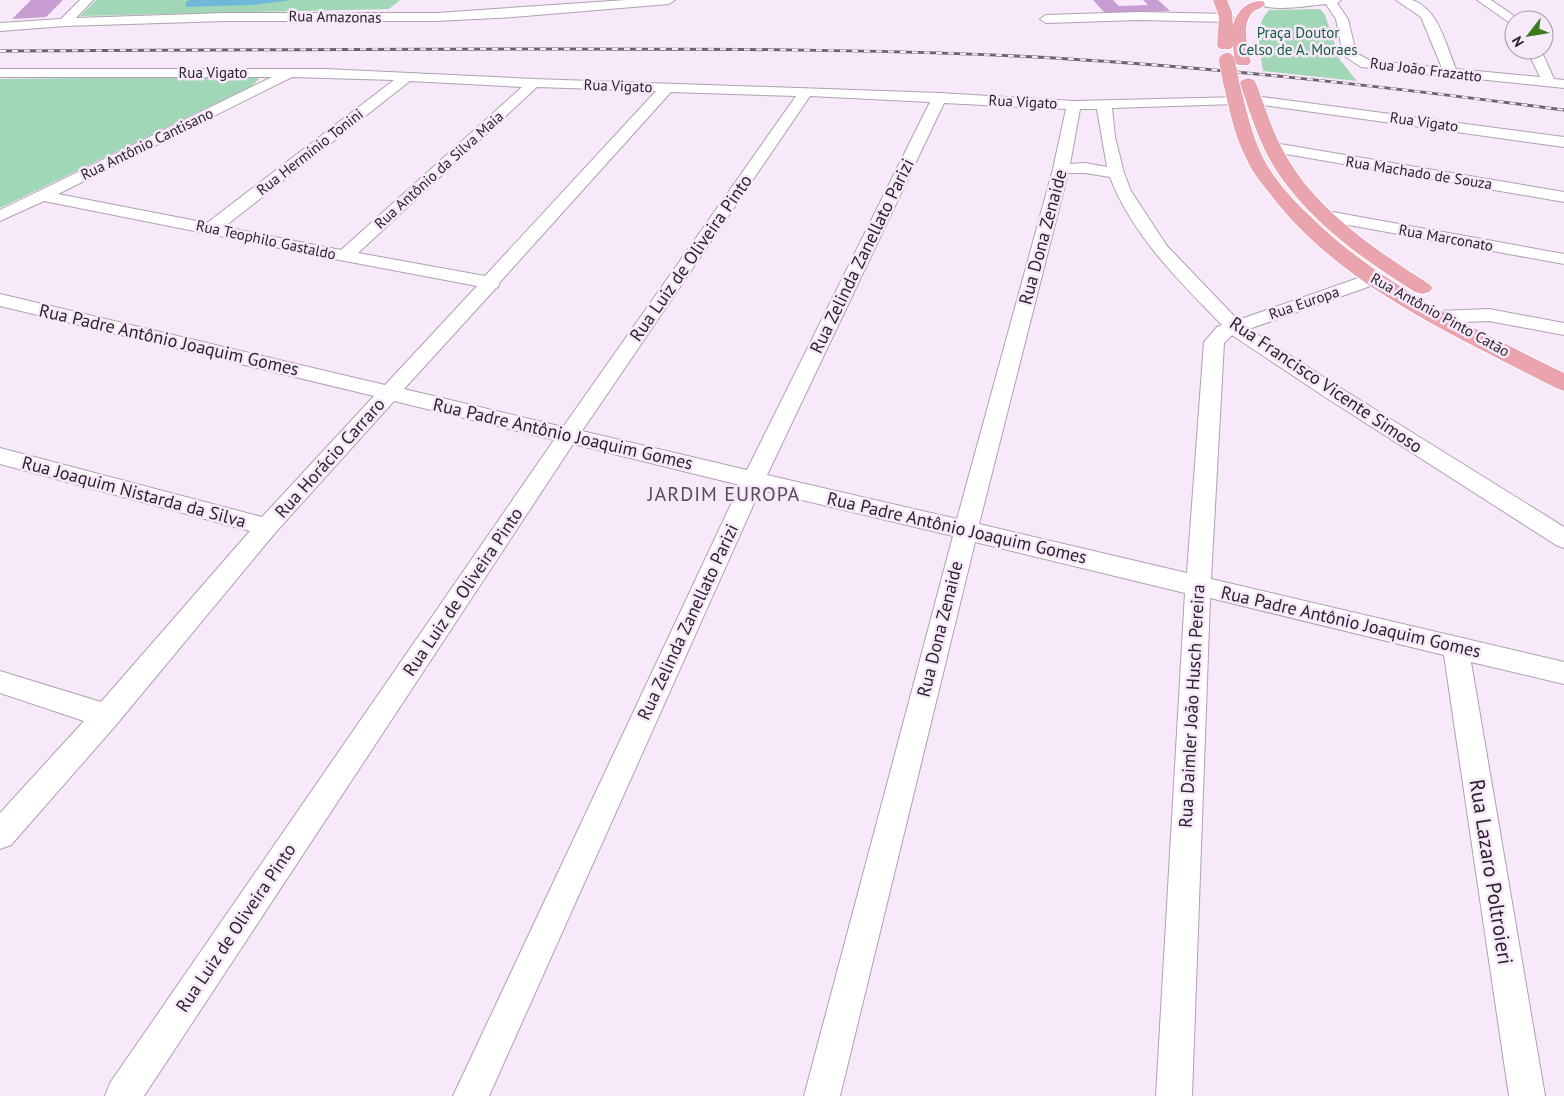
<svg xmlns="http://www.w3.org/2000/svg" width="1564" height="1096" font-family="'PT Sans',sans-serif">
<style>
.green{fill:#a1d7b7}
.water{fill:#70b8da}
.building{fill:#c89ed2}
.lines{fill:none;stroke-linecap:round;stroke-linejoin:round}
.minor-casing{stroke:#afa1b2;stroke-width:2}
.major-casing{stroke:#fff;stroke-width:2}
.minor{fill:#fff;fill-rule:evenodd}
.major{fill:#e9a4ad;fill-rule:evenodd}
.rail-casing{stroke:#6b636e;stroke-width:3}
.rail{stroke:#f7e8fa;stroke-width:2;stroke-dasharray:6;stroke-linecap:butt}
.major-bridge-casing{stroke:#fff;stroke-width:17;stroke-linecap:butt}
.major-bridge{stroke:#e9a4ad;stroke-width:16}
.labels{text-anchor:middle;stroke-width:5;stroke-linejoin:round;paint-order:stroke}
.far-street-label{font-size:15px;fill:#2a252c;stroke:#f7e8fa}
.far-park-label{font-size:15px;fill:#14613e;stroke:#f7e8fa}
.street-label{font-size:18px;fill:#2a252c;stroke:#f7e8fa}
.quarter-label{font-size:20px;letter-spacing:1px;fill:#584c5b;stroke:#f7e8fa}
.near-street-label{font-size:21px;fill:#2a252c;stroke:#f7e8fa}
</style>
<rect width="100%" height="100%" fill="#f7e8fa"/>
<path class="green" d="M96,0h304l-11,9 -309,7z
M1320,9l5,6 15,45 17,21 -94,-10c-3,-22 -10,-44 6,-61z
M255,76l4,3 -7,7 -252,122v-129z"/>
<path class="water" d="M190,0h101l-39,5 -66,2v-5z"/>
<path class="building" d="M31,0h32l-17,17 -34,2z
M1093,0h20l6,6 29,-1 -5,-5h15l12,11 -65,2z"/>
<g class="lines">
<defs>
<path id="minor" d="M80,0h13l-17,18 149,-5h211l190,-13h49l-6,4 -156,13 -77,4h-211l-160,5 -65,5v-8l61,-4z
M1261,0h80l-4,3 11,16 8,34 13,7 73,8 -21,-51 -25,-17c5,0 11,0 16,0 27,9 34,46 44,69l84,8 -13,-27h14l13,29 10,1v8l-203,-21 -18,-12 -7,-36 -10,-15c-14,1 -58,9 -67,-1z
M1477,0h14l29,20h-6v4l-4,-1z
M1139,12l89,2 6,4 -6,4 -89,-2 -93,3 -6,-4 6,-4z
M0,69h325l209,10 406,14 134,8 167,-4 2,3 -2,3 -5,1 -124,4 3,29 9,36 7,18 36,55 71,74 129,-45 6,-1 6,1 3,4 -3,4 -130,46 90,58 225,140v21l-8,-3 -231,-148 -93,-62 -8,8 -13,236 353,83v22l-93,-22 74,434h-36l-65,-441 -234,-57 -18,498h-36l29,-503 -210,-51 -135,554h-36l149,-560 -193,-46 -271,606h-36l287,-611 -167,-41 -429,652h-39l5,-13 444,-643 -160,-39 -119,132 -159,192 -105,120 -11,4v-36l84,-92 -84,-28v-22l101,31 149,-171 -250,-67v-16l262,69 112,-121 -374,-90v-12l385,91 92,-99 -132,-25 -301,-60 -44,20v-11l272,-133h-272zM292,77l102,3 -187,143 -149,-29zM410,81l112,6 -181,163 -117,-23zM537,87l119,4 -171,185 -127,-23zM671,92l125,4 -233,331 -159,-38 92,-101 2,-1 2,-5zM810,96l120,6 -183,368 -165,-39zM944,103l122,6 -13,60 -96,350 -190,-44zM1080,109h17l10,58 -22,-4 -15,1zM1068,173h17l25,4c22,58 69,104 112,148l-5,2 -13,15 -17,231 -208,-49z
M1254,96l310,41v10l-315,-44 -2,-3 2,-3z
M1274,143l290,49v10l-295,-51 -3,-3 3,-3z
M1327,211l237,43v10l-243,-44 -2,-4 2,-4z
M1489,309l75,14v12l-75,-14 -50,2 -7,-2 -2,-4 2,-4 7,-2z"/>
<path id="major" d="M1213,0h14l5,12 1,14c3,-14 14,-26 30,-25l2,3c-4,5 -9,5 -13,9 -11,12 -4,36 -1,49l-3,3h-10l-3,-3 -3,-23 1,7 -3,3h-10l-3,-3 2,-29z
M1231,77l6,2 2,3c7,25 12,52 24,76 11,21 28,40 45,56 72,72 166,114 256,159v18l-8,-3c-102,-53 -219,-103 -289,-198 -8,-10 -16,-20 -21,-32 -12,-23 -17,-50 -23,-76l2,-3z
M1248,78l6,2 2,3c10,27 19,57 35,81 32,51 88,88 138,120l4,4 -4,4 -7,2 -7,-2c-53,-33 -109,-73 -142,-127 -15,-25 -24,-55 -33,-82l2,-3z"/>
</defs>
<use href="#minor" class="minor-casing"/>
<use href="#major" class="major-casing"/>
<use href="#minor" class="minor"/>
<use href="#major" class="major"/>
<defs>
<path id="rail" d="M0,51c186,-1 373,-2 559,-2 152,0 305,0 457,7 183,9 366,30 548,54"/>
</defs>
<use href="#rail" class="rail-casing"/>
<use href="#rail" class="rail"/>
<defs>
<path id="major-bridge" d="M1227,61l4,21"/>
</defs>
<use href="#major-bridge" class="major-bridge-casing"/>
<use href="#major-bridge" class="major-bridge"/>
</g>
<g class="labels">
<g class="far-street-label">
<text transform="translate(335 17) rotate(1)" y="5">Rua Amazonas</text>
<text transform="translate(1426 70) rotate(7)" y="5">Rua João Frazatto</text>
<text x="213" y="78">Rua Vigato</text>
<text transform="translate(618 86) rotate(2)" y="5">Rua Vigato</text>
<text transform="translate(1023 102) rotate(3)" y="5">Rua Vigato</text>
<text transform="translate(1424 122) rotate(8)" y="5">Rua Vigato</text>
<text transform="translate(147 144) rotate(-26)" y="5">Rua Antônio Cantisano</text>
<text transform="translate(310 152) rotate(-38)" y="5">Rua Hermínio Tonini</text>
<text transform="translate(439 170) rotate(-42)" y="5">Rua Antônio da Silva Maia</text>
<text transform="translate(1419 173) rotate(9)" y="5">Rua Machado de Souza</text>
<text transform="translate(1446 238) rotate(10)" y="5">Rua Marconato</text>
<text transform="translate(266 240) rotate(12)" y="5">Rua Teophilo Gastaldo</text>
<text transform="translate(1304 303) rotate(-19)" y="5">Rua Europa</text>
<text transform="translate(1440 315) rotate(29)" y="5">Rua Antônio Pinto Catão</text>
</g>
<g class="far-park-label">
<text x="1298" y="38">Praça Doutor<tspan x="1298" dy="17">Celso de A. Moraes</tspan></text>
</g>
<g class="street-label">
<text transform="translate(1043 237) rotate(-75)" y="6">Rua Dona Zenaide</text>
<text transform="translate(862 256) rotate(-64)" y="6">Rua Zelinda Zanellato Parizi</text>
<text transform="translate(691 258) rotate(-55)" y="6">Rua Luiz de Oliveira Pinto</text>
<text transform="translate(169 340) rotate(13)" y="6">Rua Padre Antônio Joaquim Gomes</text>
<text transform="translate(1326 385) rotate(34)" y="6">Rua Francisco Vicente Simoso</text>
<text transform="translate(563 434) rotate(13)" y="6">Rua Padre Antônio Joaquim Gomes</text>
<text transform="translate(330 458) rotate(-48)" y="6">Rua Horácio Carraro</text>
<text transform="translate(134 492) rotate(15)" y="6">Rua Joaquim Nistarda da Silva</text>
<text transform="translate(957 528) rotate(13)" y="6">Rua Padre Antônio Joaquim Gomes</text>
<text transform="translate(463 592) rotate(-56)" y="6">Rua Luiz de Oliveira Pinto</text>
<text transform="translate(688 622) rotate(-65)" y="6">Rua Zelinda Zanellato Parizi</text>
<text transform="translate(1351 622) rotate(13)" y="6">Rua Padre Antônio Joaquim Gomes</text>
<text transform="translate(940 629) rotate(-76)" y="6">Rua Dona Zenaide</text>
<text transform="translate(1192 706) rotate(-87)" y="6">Rua Daimler João Husch Pereira</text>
<text transform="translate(236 928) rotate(-56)" y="6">Rua Luiz de Oliveira Pinto</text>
</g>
<g class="quarter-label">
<text x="724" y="501">JARDIM EUROPA</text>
</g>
<g class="near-street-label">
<text transform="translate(1491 872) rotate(81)" y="7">Rua Lazaro Poltroieri</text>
</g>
</g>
<g transform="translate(1529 35) rotate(239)"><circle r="24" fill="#f7e8fa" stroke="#a59aa8"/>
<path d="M0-4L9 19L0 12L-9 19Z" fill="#387c1e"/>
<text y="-8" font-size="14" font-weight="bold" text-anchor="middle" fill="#2a252c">N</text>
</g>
</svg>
